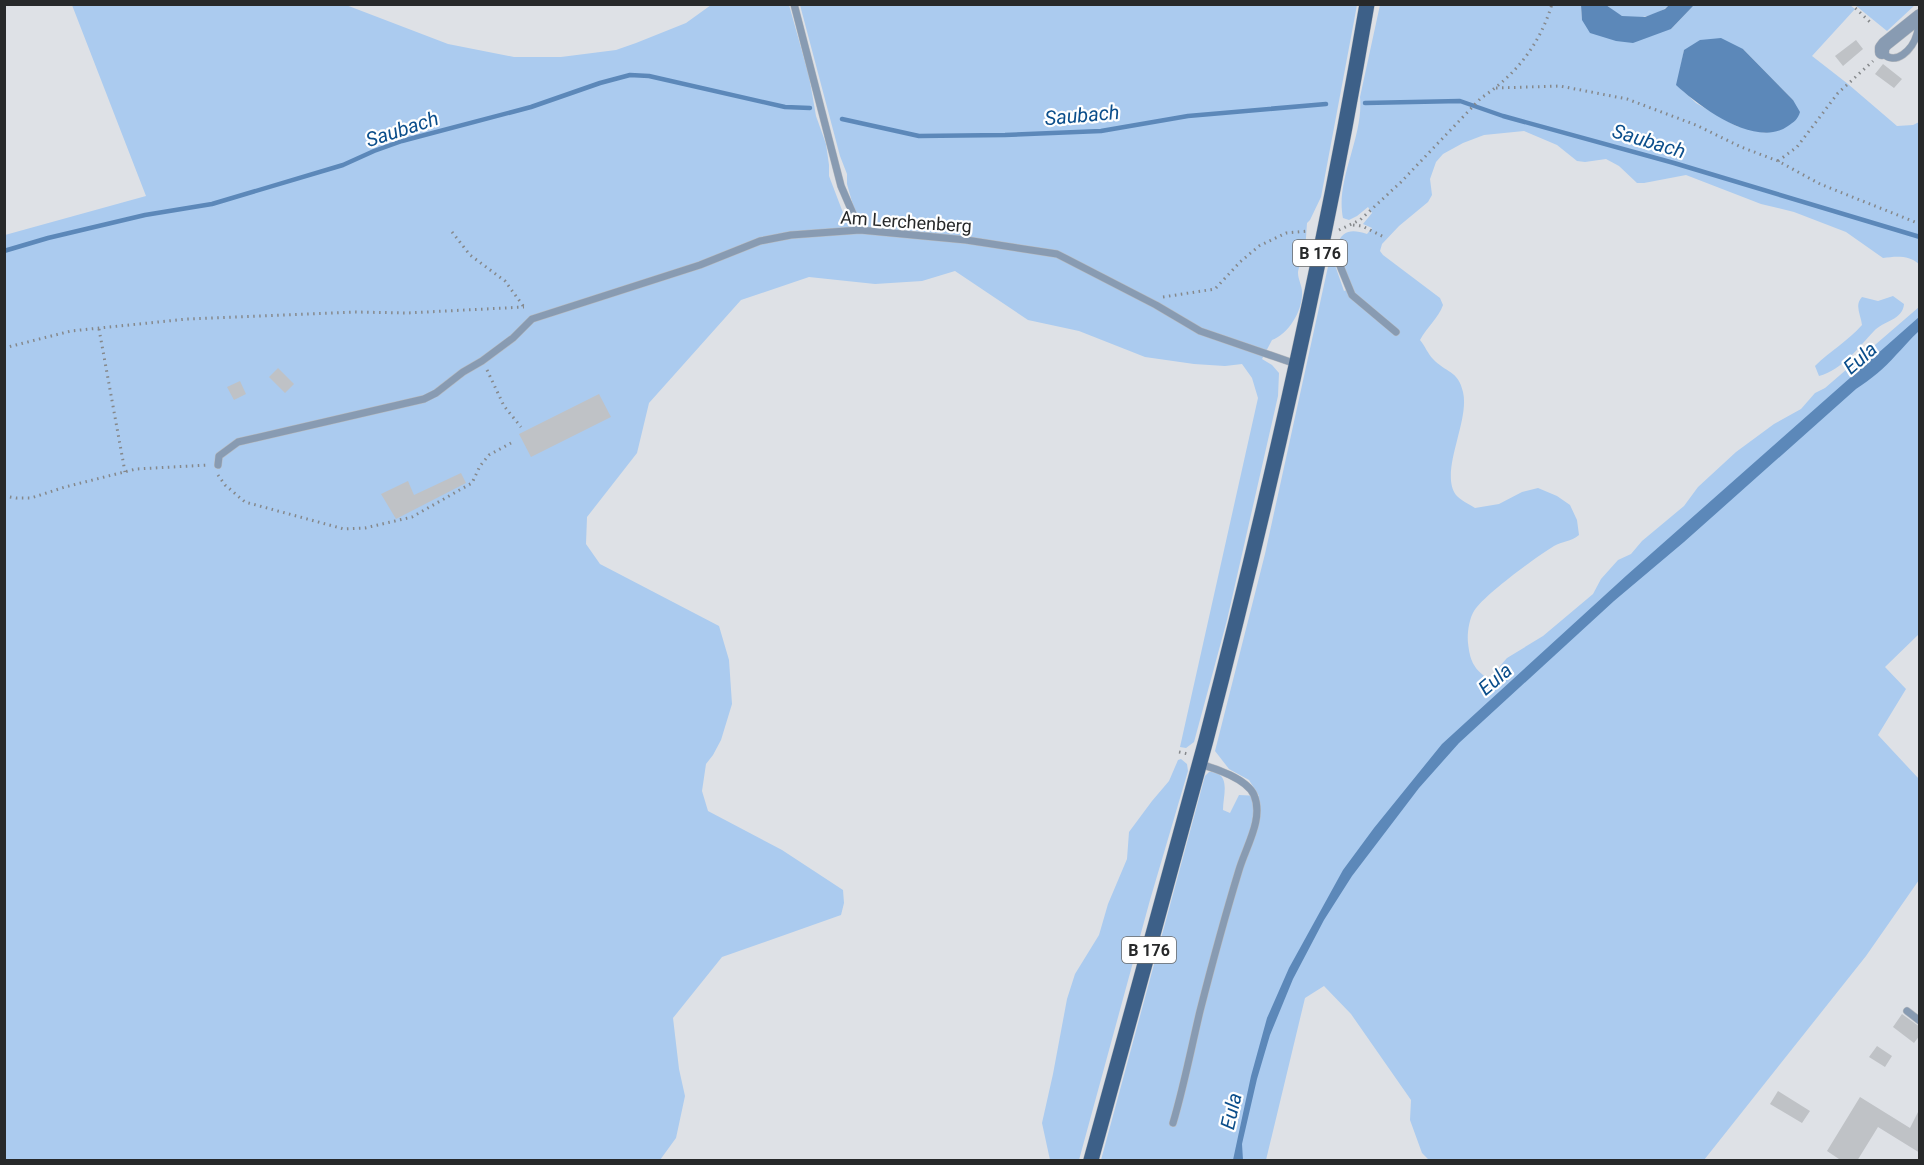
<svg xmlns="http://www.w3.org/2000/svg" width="1924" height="1165" font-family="Roboto,sans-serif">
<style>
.green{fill:#abcbef;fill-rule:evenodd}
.water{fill:#5c88b9}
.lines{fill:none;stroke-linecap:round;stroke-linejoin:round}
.stream{stroke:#5c88b9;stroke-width:4.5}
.building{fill:#bfc2c6}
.lane-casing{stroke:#b9bcc0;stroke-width:8}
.street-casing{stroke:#b9bcc0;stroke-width:15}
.primary-casing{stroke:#b9bcc0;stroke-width:16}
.path{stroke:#85888b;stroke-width:3;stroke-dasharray:1.5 4.5;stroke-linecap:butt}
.lane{stroke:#889bb2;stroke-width:7}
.street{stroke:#889bb2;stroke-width:14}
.primary{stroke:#3d6088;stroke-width:15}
.labels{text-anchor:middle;stroke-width:4.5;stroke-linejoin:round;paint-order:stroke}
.shield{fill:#fff;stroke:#68696a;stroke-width:1.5}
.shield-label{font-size:16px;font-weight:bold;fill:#27292a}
.street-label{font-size:18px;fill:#27292a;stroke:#fff}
.water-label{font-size:20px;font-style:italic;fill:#0b4e8b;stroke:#fff}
</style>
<rect width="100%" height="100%" fill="#dee1e6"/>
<path class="green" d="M72,5h274l102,39 66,13h47l55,-7 20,-7 50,-20 25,-18h78l20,71 7,40 10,28 3,21v11l16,42 13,5 -11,-39v-10l-7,-18 -40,-151h557l-36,192 -11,23 -3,3c-1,11 -1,22 -3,33 -2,5 -6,12 -6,17 0,6 4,13 4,19 1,18 -13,42 -30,48l-10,19 10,6 7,8 -1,23 -51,224 -33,122 -8,6 -6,-1 78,-349 -6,-20 -10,-14 -17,2 -31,-2 -49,-7 -66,-26 -51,-11 -73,-49 -33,10 -47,3 -66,-7 -68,23 -92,103 -12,50 -50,64 -1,27 14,20 119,62 10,34 3,44 -11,36 -8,15 -7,9 -4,27 6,20 74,39 61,40 1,13 -3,12 -119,42 -49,61 6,51 6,27 -9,42 -16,22h-655v-925l141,-39z
M1380,5h201l1,15 89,9 23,-24h156l5,4 -43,47 36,28 49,42 16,-1 6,-3v142c-10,-9 -23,-8 -36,-6l-37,-26 -52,-20 -33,-8 -75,-29 -42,8h-7l-18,-17 -13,-7 -21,3 -8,-1 -20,-16 -33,-14 -40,4 -21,8 -20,11 -7,8 -6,17 2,16 -4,7 -29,24 -17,18 -2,7 3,4 57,43 3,7c-4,12 -16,22 -23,35 5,6 8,14 13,19 13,14 25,11 30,33 7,29 -24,80 -7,103 4,5 13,9 19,13l24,-4 23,-12 16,-4 19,8 13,9 7,15 2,15c-8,7 -17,6 -25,11 -18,11 -70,49 -80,65 -5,8 -7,23 -6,32 2,17 5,25 19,35l9,-4 4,-8 7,-8 36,-22 50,-42 8,-15 17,-19 13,-6 11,-13 42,-35 14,-19 38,-35 38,-28 27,-15 14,-16 10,-5 94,-81v327l-34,33 21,22 -28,46 41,44v101l-53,76 -162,204h-275l-7,-7 -12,-33 1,-20 -60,-86 -27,-28 -19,12 -39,162h-165l104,-384 4,-4c23,0 14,23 14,38l7,3 9,-18 20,1 -10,-16 -20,-11 -14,-18 50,-197 64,-292 6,3 9,26 8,-3 -16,-42c7,-16 15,-17 31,-12l5,-6 -9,-4 9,-11 -4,-6 -11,9 -8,4 -6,-2c-8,-38 21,-81 17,-121zM1743,49l50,51 -27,33 -30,-7 -40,-23 -19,-18 7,-35z
M1606,5h63c-10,10 -32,16 -47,11 -5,-1 -11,-8 -16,-11z
M1855,5h60l-28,26z
M1893,296l11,8c-1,16 -21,17 -30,27 -16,17 -32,39 -55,45l-4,-10c15,-15 33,-25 47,-41 -1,-10 -8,-20 0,-28l16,4z
M1181,759l6,5 1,7 -38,129 -71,260h-29l-8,-37 11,-49 14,-75 8,-25 24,-39 9,-31 19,-45 2,-27 23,-31 17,-20 9,-21z"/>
<path class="water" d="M1581,5h25l16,11 23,1 20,-8 4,-4h25l-23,24 -38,14 -17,-2 -26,-8 -8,-13z
M1721,38l22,11 50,51 7,12c-2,7 -6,10 -12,14 -32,23 -88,-19 -112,-41l8,-35 16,-10z
M1919,317v14c-9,8 -15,16 -23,24 -12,14 -25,24 -40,34l-172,153 -70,59 -155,142 -40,45 -67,88 -28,44 -31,59 -23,56 -13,44 -15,65 1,16h-10l18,-84 16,-58 22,-50 54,-98 31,-42 68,-84 185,-169z"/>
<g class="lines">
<path class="stream" d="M1365,103l95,-2 43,15 171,47 246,74
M842,119l77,17 86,-1 96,-4 87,-15 138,-12
M4,251l44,-13 97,-23 67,-11 131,-39 31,-14 28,-10 129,-34 69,-24 30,-8 19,1 136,31 25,1"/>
</g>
<path class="building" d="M1856,40l7,9 -20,17 -8,-10z
M1883,64l19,15 -8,9 -19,-14z
M278,368l16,16 -9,9 -16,-16z
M240,381l6,13 -12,6 -7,-13z
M599,394l12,23 -80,40 -12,-23z
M461,473l5,10 -70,36 -15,-25 27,-13 6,14z
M1902,1014l18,13v8l-6,8 -21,-16z
M1877,1046l15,10 -7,11 -16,-10z
M1778,1091l32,20 -8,12 -32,-19z
M1860,1097l50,31 10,-20v45l-42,-26 -21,34h-15l-15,-10z"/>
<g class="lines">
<defs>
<path id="lane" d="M794,4l47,182 19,44
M1882,52c13,16 31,-3 35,-18 2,-5 0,-11 -1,-15
M1322,246l12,5 18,44 44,37
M218,465l1,-9 19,-14 186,-43 12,-6 27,-21 19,-11 31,-23 19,-19 168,-54 60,-24 31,-6 69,-5 106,10 91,14 99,51 44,26 96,33
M1907,1011l13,10
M1173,1123c11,-37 18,-74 27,-112 12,-47 25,-95 39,-141 7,-24 25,-51 15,-75 -7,-16 -39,-27 -55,-31"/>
<path id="street" d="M1882,52v-4l3,-4 35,-28"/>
<path id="primary" d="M1091,1160c38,-140 78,-280 115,-420 63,-243 119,-488 161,-736"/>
</defs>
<use href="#lane" class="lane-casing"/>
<use href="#street" class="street-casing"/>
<use href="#primary" class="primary-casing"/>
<path class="path" d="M1851,4l19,18
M1919,87l1,-1
M1496,88l64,-2 67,13 69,26 45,22 37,14 42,23 100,40
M1778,161l19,-14 41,-54 35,-32
M1353,225l9,1 22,11
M1339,230l21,-10 41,-38 80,-84c35,-23 59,-54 71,-94
M452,232l18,23 35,26 19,26
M1163,297l52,-8 25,-27 19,-16 27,-13 23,-2
M99,329l26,143
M4,348l67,-17 116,-12 168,-7 52,1 117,-6
M487,370l17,36 17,21
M218,475l7,10 20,17 99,27 21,-1 47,-11 60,-34 8,-17 9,-11 22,-12
M4,496l12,2h15l34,-11 71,-18 72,-4
M1179,752l9,2"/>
<use href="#lane" class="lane"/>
<use href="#street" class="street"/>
<use href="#primary" class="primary"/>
</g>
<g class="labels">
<g class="shield">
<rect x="1293" y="240" width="54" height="26" rx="4.5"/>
<rect x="1122" y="937" width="54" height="26" rx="4.5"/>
</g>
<g class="shield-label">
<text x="1320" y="259">B 176</text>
<text x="1149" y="956">B 176</text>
</g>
<g class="street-label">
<text transform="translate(906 222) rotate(4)" y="6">Am Lerchenberg</text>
</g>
<g class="water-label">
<text transform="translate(1082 115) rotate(-5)" y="7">Saubach</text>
<text transform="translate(402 129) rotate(-18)" y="7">Saubach</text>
<text transform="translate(1649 141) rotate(17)" y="7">Saubach</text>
<text transform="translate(1860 358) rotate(-41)" y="7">Eula</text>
<text transform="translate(1495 679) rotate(-40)" y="7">Eula</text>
<text transform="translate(1231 1111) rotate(-77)" y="7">Eula</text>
</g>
</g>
<rect width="1924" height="1165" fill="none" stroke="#27292a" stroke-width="12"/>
</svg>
